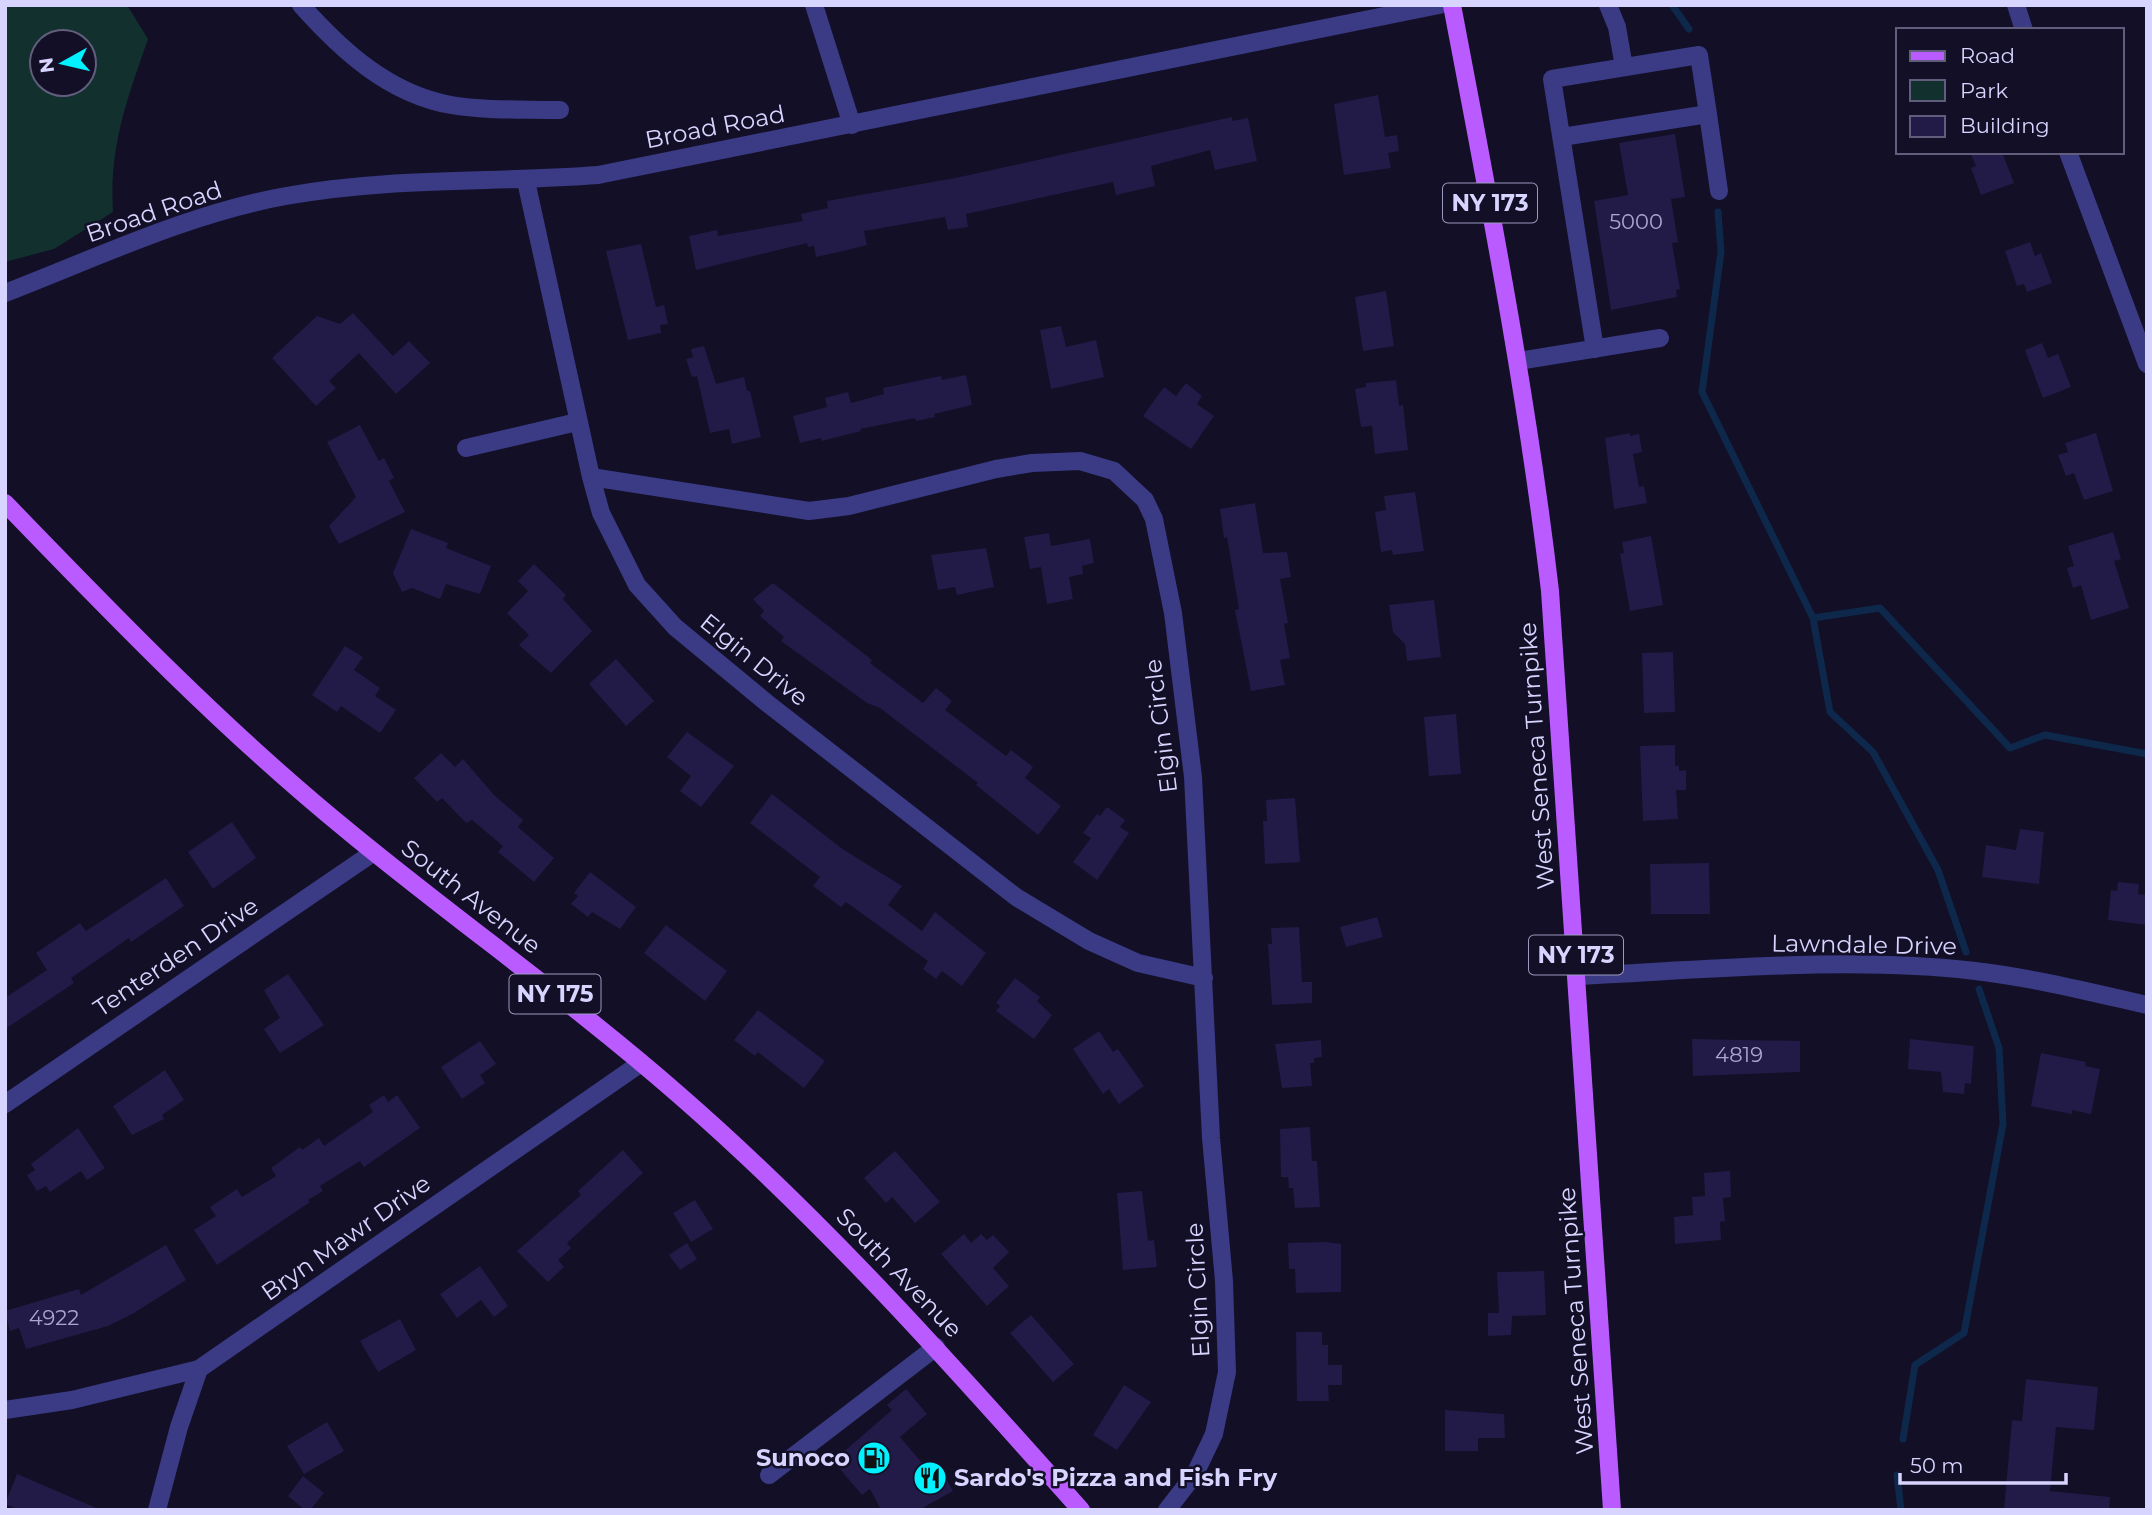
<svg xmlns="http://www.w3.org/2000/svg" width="2152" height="1515" font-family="Montserrat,sans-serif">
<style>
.green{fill:#12302e;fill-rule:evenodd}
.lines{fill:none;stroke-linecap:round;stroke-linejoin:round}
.stream{stroke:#0e284b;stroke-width:7}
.building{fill:#221b47}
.minor{stroke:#3a3a85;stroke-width:18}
.major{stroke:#ba5bff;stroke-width:18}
.labels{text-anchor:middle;stroke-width:5;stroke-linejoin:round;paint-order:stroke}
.number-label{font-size:21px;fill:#aaa6d1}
.shield{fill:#120f26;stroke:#9c99be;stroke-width:2}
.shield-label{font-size:23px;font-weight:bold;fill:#d7d4ff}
.street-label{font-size:24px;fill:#d7d4ff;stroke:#120f26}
.poi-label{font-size:24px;font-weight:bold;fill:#d7d4ff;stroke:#120f26;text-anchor:end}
</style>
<rect width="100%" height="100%" fill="#120f26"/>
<path class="green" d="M5,5h122l21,34c-21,61 -39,107 -35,173l-59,37 -49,13zM42,42h42v42h-42z"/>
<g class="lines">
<path class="stream" d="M1672,5l17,24
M1718,212l3,40 -19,140 111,226 17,94 43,40 65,118 28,82
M1813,618l67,-10 130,140 35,-13 102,19
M1903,1439l12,-74 49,-32 39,-209 -4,-76 -20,-59
M1897,1475l4,35"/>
</g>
<path class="building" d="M1378,95l7,42 12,-2 2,16 -11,2 3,15 -47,7 -10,-71z
M1232,117v4l16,-3 9,43 -42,9 -5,-20 -59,16 4,20 -39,9 -3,-13 -147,32 2,13 -20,3 -3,-13 -81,14 3,14 -24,6 -27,6 -2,-11 -6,1 -1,-4 -111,27 -7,-34 28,-6 1,6 85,-15 -2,-7 27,-6 -1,-7 133,-24z
M1675,134l10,63 -14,2 7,43 -6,1 8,46 -4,1 1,7 -66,13 -17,-109 34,-6 -9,-52z
M1970,152h32l12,31 -33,12 -10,-27 5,-2z
M2030,242l5,14 6,-3 11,30 -25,9 -3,-8 -7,2 -12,-35z
M641,244l15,63 8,-2 4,19 -8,1 1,8 -33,7 -22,-89z
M1386,291l8,55 -31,5 -8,-54z
M353,313l40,43 16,-15 21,22 -34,31 -37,-41 -30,28 7,7 -20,18 -44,-48 45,-42 23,8z
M1061,326l5,21 30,-7 8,37 -53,12 -11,-59z
M2042,343l6,15 10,-4 13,33 -28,11 -18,-48z
M704,346l12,38 28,-7 3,14h3l11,46 -29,7 -3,-15 -19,4 -13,-57 -5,1 -6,-18 7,-2 -2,-8z
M966,375l6,30 -38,9 1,3 -19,4 -1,-3 -55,11 1,2 -39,10 -1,-3 -21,5 -7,-27 34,-9 -2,-9 23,-6 3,11 33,-9 -1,-6 58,-12 1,4z
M1396,380l3,26 4,-1 5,45 -33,4 -3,-28 -11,1 -6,-38 11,-2v-4z
M1186,383l16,13 -5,8 17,12 -23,33 -48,-33 21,-29 12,9z
M360,425l19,36 5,-3 10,20 -5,3 16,31 -66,32 -10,-18 27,-29 -29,-55z
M1630,433v3l9,-2 3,18 -9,2 6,33 5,-1 3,17 -33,6 -9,-71z
M2096,433l17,58 -29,9 -10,-27 -8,3 -8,-21 10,-3 -3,-9z
M1415,492l9,59 -31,4 -1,-5 -11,2 -6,-40 11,-2 -2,-14z
M1255,503l8,50 24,-1 4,25 -11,2 8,44 -4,1 6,34 -10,2 5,25 -34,6 -16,-81 4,-1 -12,-72 -3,1 -4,-29z
M411,529l37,14 -2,5 45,18 -11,28 -34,-10 -6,15 -28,-11 -10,4 -9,-19z
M2113,532l8,27 -7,2 15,47 -38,12 -10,-35 -8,3 -6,-20 7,-2 -6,-20z
M1049,533l2,13 39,-7 4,24 -12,3 1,8 -14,3 4,22 -26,5 -6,-37 -11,2 -6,-32z
M1651,536l12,69 -33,6 -10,-57 4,-1 -2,-11z
M986,548l8,39 -37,8 -2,-8 -17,3 -7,-35z
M534,564l32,31 -3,4 29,32 -41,42 -32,-28 10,-10 -22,-22 21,-22 -10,-10z
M773,583l99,77 -2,3 53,40 13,-15 16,13 -7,9 61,46 5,-6 22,17 -8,11 36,28 -23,29 -62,-50 2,-2 -98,-75 -13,-5 -86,-62 3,-4 -24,-21 4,-5 -11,-12z
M1434,600l7,57 -34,4 -2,-17 -12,-12 -4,-27z
M345,646l18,11 -9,13 26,18 -5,8 21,14 -16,23 -39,-27 -4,6 -25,-17z
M1673,652l2,60 -31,1 -2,-60z
M616,659l38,42 -28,25 -37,-42z
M1456,714l5,60 -32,2 -5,-59z
M687,732l47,34 -33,41 -21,-16 11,-15 -24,-19z
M1675,745v21h4v5l7,-1v20h-10l2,29 -35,2 -3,-75z
M441,753l14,14 8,-8 31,36 29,25 -5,7 36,31 -20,24 -36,-30 5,-6 -31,-26 -6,3 -24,-25 -5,4 -23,-24z
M772,794l69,54 61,38 -14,19 34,26 13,-19 51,41 -24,33 -20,-15 -6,8 -13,-10 5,-8 -82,-59 -5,5 -28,-21 7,-9 -70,-54z
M1295,798l5,64 -35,2 -2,-43h4l-1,-21z
M1107,807l18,13 -5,7 9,6 -32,47 -24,-18 18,-24 -8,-5 14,-19 3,2z
M232,822l24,36 -43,31 -25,-37z
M2020,829l24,3 -5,52 -57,-7 4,-32 30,5z
M1709,863l1,51h-59l-1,-50z
M590,872l46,35 -16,22 -28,-17 -4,5 -17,-13 7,-8 -4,-3z
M166,878l18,28 -53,36 -2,-4 -58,40 3,5 -69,46v-31l42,-28 -11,-17 44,-30 6,8z
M2118,882l21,2 -1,10 9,1v30l-39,-5 3,-30 6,1z
M1377,917l6,20 -37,10 -6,-20z
M666,925l61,46 -22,30 -61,-48z
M1299,927l3,55h10v21l-40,2 -4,-61h4l-1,-16z
M288,974l36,51 -44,28 -16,-24 16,-11 -16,-28z
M1015,978l25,19 -3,4 15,14 -18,24 -38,-28 4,-5 -4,-3z
M758,1010l67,51 -21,27 -46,-36 -3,4 -21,-16z
M1099,1031l14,21 5,-3 26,37 -25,18 -10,-15 -6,5 -30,-45z
M1692,1039l108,2v31l-107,4z
M1910,1039l64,7 -3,38 -6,-1 -1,11 -21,-2 -2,-20 -33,-3z
M1321,1040l1,17 -8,1v5h-4l2,23 -30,2 -7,-44z
M480,1041l16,23 -16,11 5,8 -23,16 -21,-32z
M2041,1053l45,9 -1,4 15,3 -9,45 -19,-4v4l-41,-8z
M165,1070l19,30 -22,15 2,4 -32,16 -19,-29z
M384,1095l4,7 9,-7 23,33 -56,39 -4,-6 -40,25 3,5 -15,9 2,2 -93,63 -23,-35 22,-14 -6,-9 27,-18 5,8 34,-21 -5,-8 29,-21 2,3 17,-12 5,8 49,-34 -4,-7z
M1310,1127l2,34h5l3,46 -25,1 -2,-20h-4l-1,-11h-7l-1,-48z
M78,1128l27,40 -18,12 -6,-9 -31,21 -4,-6 -9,5 -10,-16 8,-5 -4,-6z
M623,1150l20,23 -76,70 4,5 -13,12 6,7 -16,15 -31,-31 64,-56 -3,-4z
M895,1151l45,51 -25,21 -23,-26 -6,6 -22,-25z
M1730,1171l1,26 -8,1 2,23 -5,1 1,18 -46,4 -1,-27 19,-2 -1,-18 13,-1 -1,-23z
M1142,1191l6,50 6,-1 3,27 -34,3 -6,-77z
M695,1200l18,29 -22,13 -18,-29z
M964,1234l7,9 10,-9 6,6 6,-5 16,17 -16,16 16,18 -22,20 -46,-52z
M1326,1242l15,2v48l-45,1 -1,-24h-6l-1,-26z
M687,1243l10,16 -17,11 -11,-15z
M166,1245l20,35 -52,33 -26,13 -82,23 -7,-21 -9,3 -5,-20 74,-22 2,6z
M480,1266l28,40 -14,11 -13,-17 -24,18 -17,-24z
M1544,1271l2,44 -34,1 -1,19 -23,1v-23h11l-2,-41z
M1031,1315l43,49 -21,18 -43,-49z
M400,1319l16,31 -38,22 -18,-31z
M1296,1332h26v13h6v20h14v20h-14l1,16h-32z
M2026,1379l72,8 -4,43 -38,-3 -6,64 60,6 -1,13h-105l8,-90 10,1z
M1124,1385l27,17 -34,48 -24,-15z
M906,1389l21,25 -27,23 28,33 10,-6 15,27 -34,19h-38l-11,-21 -8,6 -29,-34 59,-51 -5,-5z
M1445,1410l59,4 1,24h-27v13h-33z
M327,1422l17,29 -40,23 -17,-28z
M17,1474l84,36h-82l-14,-6z
M303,1476l21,17 -14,17h-5l-17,-14z"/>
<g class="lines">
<path class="minor" d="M301,5c41,46 88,89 150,100 35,6 74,4 109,5
M814,5l38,120
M1608,5l9,22 7,40
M2016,5l8,25
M1562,137l146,-23 11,77
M2068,152l79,212
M526,181l65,296 10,36 36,72 38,42 92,76 249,194 73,44 49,22 66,15
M5,293c91,-35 185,-80 281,-97 102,-19 209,-13 312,-21l841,-170
M1595,349l-43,-270 147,-24 9,59
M1518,361l142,-23
M466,448l111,-26
M591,477l218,34 40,-5 147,-37 36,-6 48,-2 34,10 31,29 9,19 19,94 20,164 18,361 13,143 3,91 -13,62 -19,40 -28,36
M1578,976c127,-6 271,-20 397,-5 59,7 115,21 172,34
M5,1104l369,-252
M5,1410l67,-10 127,-31
M769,1475l167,-128
M157,1510l22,-83 20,-58 442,-306"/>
<path class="major" d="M1452,5c37,195 75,389 98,586l62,919
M5,503c110,114 220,228 343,328 109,90 225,171 331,264 146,127 274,271 402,415"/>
</g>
<defs>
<symbol id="fuel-disc" viewBox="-11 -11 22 22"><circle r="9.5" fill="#00f1ff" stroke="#120f26"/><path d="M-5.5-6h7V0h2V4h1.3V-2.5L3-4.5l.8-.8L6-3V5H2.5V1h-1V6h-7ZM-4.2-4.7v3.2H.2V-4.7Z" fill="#111"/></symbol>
<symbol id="restaurant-disc" viewBox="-11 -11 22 22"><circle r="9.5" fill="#00f1ff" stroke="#120f26"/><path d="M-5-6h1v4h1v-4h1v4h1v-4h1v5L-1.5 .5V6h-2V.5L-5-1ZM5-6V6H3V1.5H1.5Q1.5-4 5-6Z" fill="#111"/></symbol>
</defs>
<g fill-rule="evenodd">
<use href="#fuel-disc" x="855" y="1439" width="38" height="38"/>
<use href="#restaurant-disc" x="911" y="1459" width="38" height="38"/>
</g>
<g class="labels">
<g class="number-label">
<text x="1636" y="229">5000</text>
<text x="1739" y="1062">4819</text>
<text x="54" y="1325">4922</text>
</g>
<g class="shield">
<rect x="1443" y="183.5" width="94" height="39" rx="5"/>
<rect x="1529" y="935.5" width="94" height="39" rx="5"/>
<rect x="509.5" y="974.5" width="91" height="39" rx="5"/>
</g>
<g class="shield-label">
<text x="1490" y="211">NY 173</text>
<text x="1576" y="963">NY 173</text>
<text x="555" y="1002">NY 175</text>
</g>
<g class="street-label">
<text transform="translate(715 127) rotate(-11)" y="8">Broad Road</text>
<text transform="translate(154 212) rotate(-19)" y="8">Broad Road</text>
<text transform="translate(754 660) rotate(39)" y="8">Elgin Drive</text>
<text transform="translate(1161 726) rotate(-97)" y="8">Elgin Circle</text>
<text transform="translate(1537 756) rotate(-94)" y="8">West Seneca Turnpike</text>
<text transform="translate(471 897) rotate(38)" y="8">South Avenue</text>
<text transform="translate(1864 945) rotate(1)" y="8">Lawndale Drive</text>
<text transform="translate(176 957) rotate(-34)" y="8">Tenterden Drive</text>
<text transform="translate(346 1238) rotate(-35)" y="8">Bryn Mawr Drive</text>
<text transform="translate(899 1273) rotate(46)" y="8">South Avenue</text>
<text transform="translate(1198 1290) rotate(-93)" y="8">Elgin Circle</text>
<text transform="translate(1576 1321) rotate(-94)" y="8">West Seneca Turnpike</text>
</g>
<g class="poi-label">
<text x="850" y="1466">Sunoco</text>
<text x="954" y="1486" text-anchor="start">Sardo's Pizza and Fish Fry</text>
</g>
</g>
<rect width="2152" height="1515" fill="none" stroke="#d7d4ff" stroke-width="14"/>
<rect x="1896" y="28" width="228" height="126" fill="#120f26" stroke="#615e7d" stroke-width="2"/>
<rect x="1910" y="51" width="35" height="10" fill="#ba5bff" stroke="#615e7d" stroke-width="2"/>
<text x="1960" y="63" font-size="21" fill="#d7d4ff">Road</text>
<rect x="1910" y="80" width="35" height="21" fill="#12302e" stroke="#615e7d" stroke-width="2"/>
<text x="1960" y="98" font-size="21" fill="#d7d4ff">Park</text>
<rect x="1910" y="116" width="35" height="21" fill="#221b47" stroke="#615e7d" stroke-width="2"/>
<text x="1960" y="133" font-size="21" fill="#d7d4ff">Building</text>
<g transform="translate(63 63) rotate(262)"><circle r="33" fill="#120f26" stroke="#615e7d" stroke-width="2"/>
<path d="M0-5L12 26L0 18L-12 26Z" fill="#00f1ff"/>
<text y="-10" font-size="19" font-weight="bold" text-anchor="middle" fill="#d7d4ff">N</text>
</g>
<path d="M1900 1473v10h166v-10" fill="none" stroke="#d7d4ff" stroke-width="3.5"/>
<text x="1910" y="1473" font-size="21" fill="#d7d4ff" stroke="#120f26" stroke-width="5" paint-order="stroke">50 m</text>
</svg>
